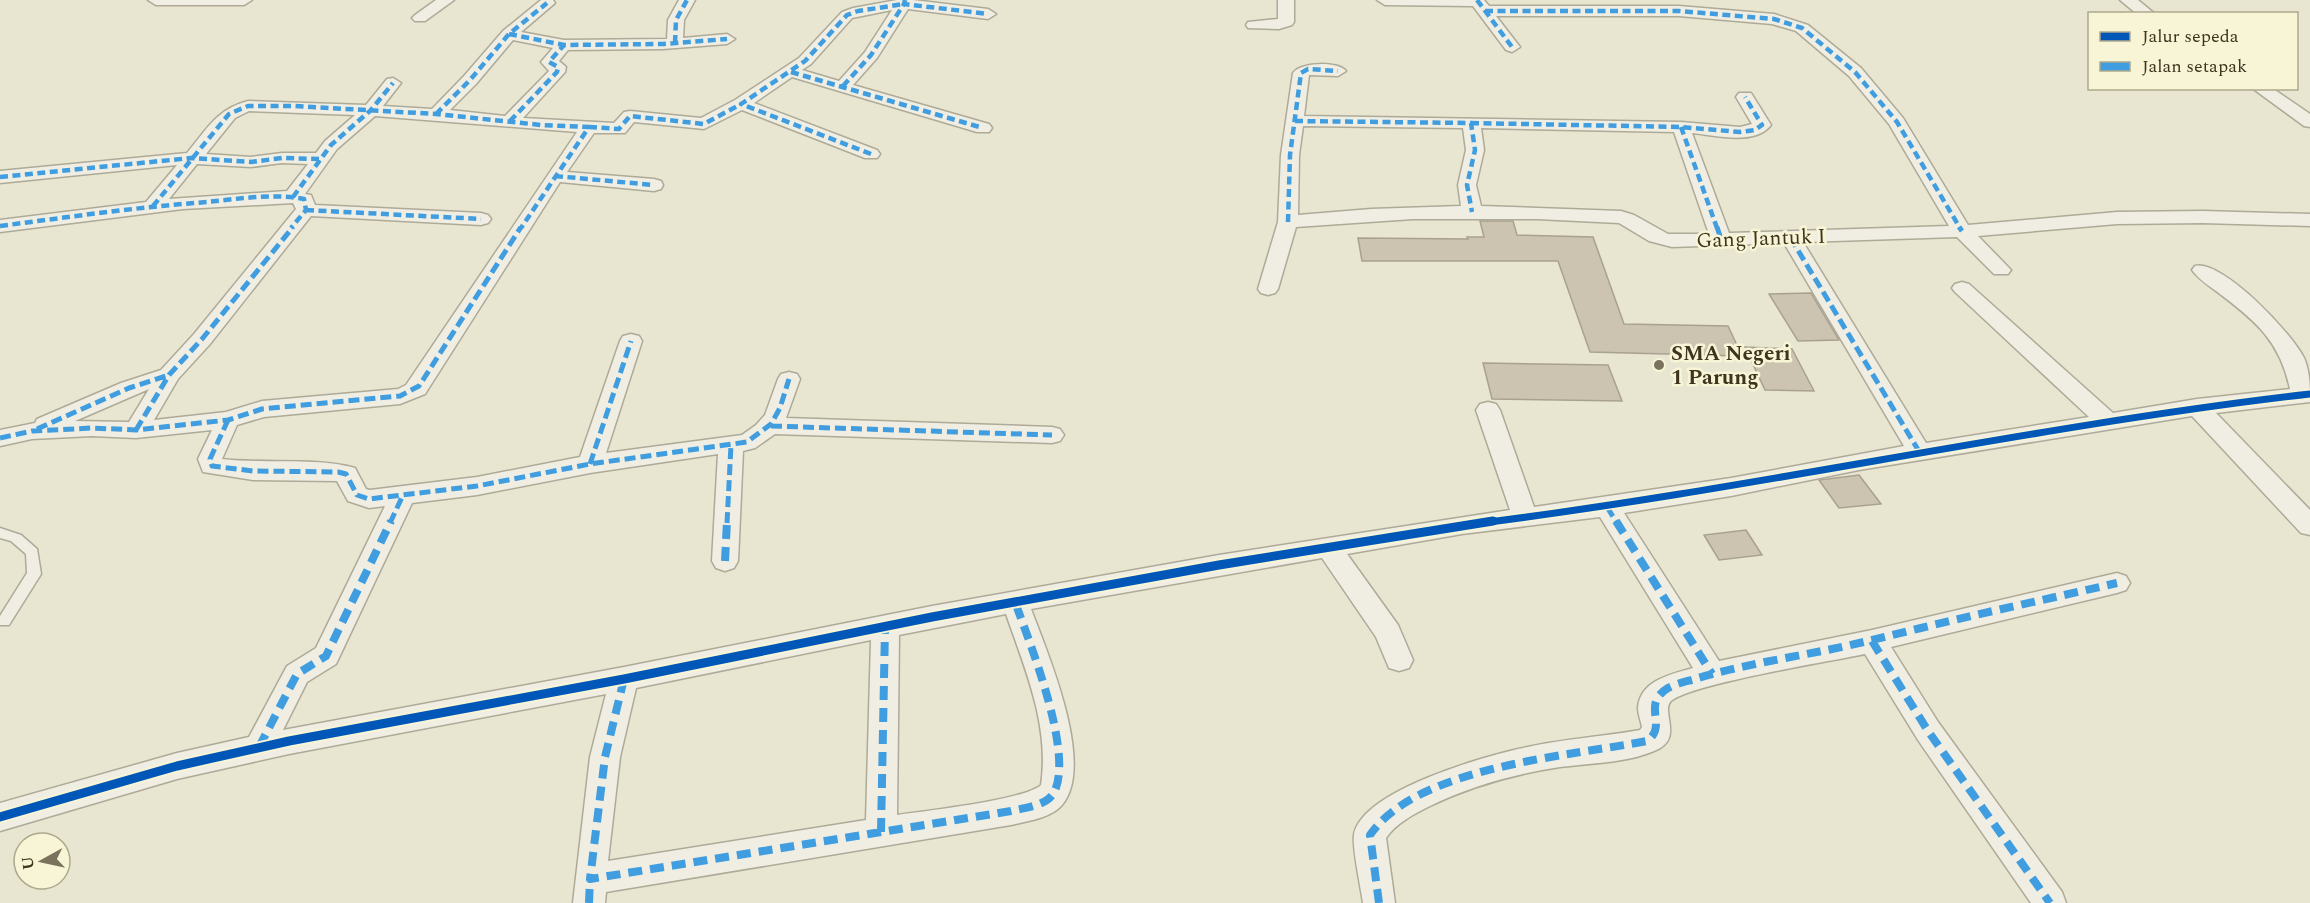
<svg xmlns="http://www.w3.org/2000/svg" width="2310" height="903" font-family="Spectral,serif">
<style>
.building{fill:#ccc4b1;stroke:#a9a18f;stroke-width:1.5}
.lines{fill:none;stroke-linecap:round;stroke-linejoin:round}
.service-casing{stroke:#aeaa98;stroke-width:3}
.minor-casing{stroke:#aeaa98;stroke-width:3}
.service{fill:#f0eee2;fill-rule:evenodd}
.minor{fill:#f0eee2;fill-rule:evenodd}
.quiet-far2{stroke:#3f9de0;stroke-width:4.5;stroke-dasharray:8 4.5;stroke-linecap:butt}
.quiet-far1{stroke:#3f9de0;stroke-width:5;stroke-dasharray:11 5;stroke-linecap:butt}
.quiet{stroke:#3f9de0;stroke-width:8;stroke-dasharray:14 8;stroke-linecap:butt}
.cycleway-far1-casing{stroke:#f8f5d7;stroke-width:10}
.cycleway-casing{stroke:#f8f5d7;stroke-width:13}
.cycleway-far1{stroke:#0057b8;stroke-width:7}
.cycleway{stroke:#0057b8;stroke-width:9}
.poi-dot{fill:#7a725d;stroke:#f8f5d7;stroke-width:2}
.labels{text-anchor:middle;stroke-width:5;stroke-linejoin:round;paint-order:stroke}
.street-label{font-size:21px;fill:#3e341f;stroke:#f8f5d7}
.poi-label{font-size:21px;font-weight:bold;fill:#3e341f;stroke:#f8f5d7;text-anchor:start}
</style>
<rect width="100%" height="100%" fill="#e8e5d0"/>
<path class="building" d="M1480,221h33l4,14 76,2 31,87 104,2 14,30 -152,-4 -32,-91h-196l-4,-23 110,1 -1,-2h17z
M1811,293l28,47 -41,1 -29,-47z
M1745,347l47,2 22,42 -49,-1z
M1483,363l125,2 14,36 -130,-2z
M1859,475l22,29 -42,4 -20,-28z
M1746,530l16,25 -43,5 -15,-25z"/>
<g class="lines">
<defs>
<path id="service" d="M0,528l21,7 16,14 4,25 -32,51h-9v-9l27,-43 -1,-19 -15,-13 -11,-3z"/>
<path id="minor" d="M148,0h104l-8,5h-88z
M436,0h18l-29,21h-10l-3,-3 3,-3z
M541,0h12l2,3 -34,29 43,8 103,-1 1,-19 11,-20h16l-11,20 -1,18 44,-4 8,5 -8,5 -64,5 -95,1 -9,11 7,6 -1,5 -42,46 91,5 10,-11 6,-1 71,7 34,-18 64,-42 43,-46 11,-4 44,-8h16l75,9 8,5 -8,5 -80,-10 -31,49 -24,27 136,39 3,4 -3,4h-12l-185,-55 -38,26 123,47 3,4 -3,4h-12l-123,-48 -38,19 -70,-7 -9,11h-31l-27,39 87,7 7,2 2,4 -2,4 -7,2 -94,-9 -135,212 -25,10 -136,13 -27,8 -15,34c41,5 96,-2 133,9l11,21 4,1 107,-13 103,-20 40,-116 3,-5 8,-2 8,2 3,5 -36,112 136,-18 14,-10 9,-10 13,-36 3,-5 8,-2 8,2 3,5 -14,39 266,9 8,2 4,6 -4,6 -8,2 -277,-9 -20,14 -12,3 -5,110 -4,7 -9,3 -9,-3 -4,-7 6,-107 -128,19 -113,22 -65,8 -76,161 -29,18 -24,48 341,-63 308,-61 287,-51 291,-45 -34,-100 4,-6 8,-2 8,2 4,6 34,97 197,-29 173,-32 -120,-203 -112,4 -23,-6 -30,-18 -82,-4h-124l-117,8 -18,62 -3,4 -7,2 -7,-2 -3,-4 20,-67 3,-67 12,-82c8,-11 45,-12 53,-2l-8,5 -29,-1 -5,41 377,6 59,5 12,-3 -16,-27 3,-4h12l20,32c-16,21 -57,10 -79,8l37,100 220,-7 -60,-102 -40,-48 -53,-45 -24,-7 -93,-8h-183l24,31 -8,5 -6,-2 -33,-44 -88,-1 -8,-5h107l5,6h190l95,8 34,11 53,43 42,50 65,107 149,-13 86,-1 107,3v12l-107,-3 -86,1 -139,12 33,34 -3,4h-14l-37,-37 -154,5 123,201 163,-26 -134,-125 -3,-4 3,-4 7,-2 7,2 144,129 84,-14 93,-10c-10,-47 -33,-67 -70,-95 -9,-7 -21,-14 -28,-24l3,-4c27,-7 99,69 110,94 5,14 5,27 5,42l-94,11 94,97v25l-9,-2 -109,-117 -333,54 -128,26 -107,17 95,148 153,-31 245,-57 9,3 4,7 -4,7 -9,3 -226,54 47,75 124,170 4,11h-35l-113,-163 -53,-86c-33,7 -175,30 -194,47 -11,11 14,38 -17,50 -28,12 -63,12 -94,16 -45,7 -89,19 -130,39 -16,8 -34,17 -44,32l9,65h-32c-2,-15 -11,-55 -9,-68 7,-44 131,-79 169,-87 38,-9 78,-11 117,-18l2,-3c-1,-6 -4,-13 -4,-19 2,-28 34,-34 55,-40l-93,-151 -138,17 -115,20 51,71 15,35 -4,8 -10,3 -10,-3 -13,-31 -54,-79 -291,51c16,43 65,156 31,196 -11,13 -35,16 -51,20l-405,67 -1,11h-32l17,-146 16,-63 -317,60 -112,25 -177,52v-28l177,-50 72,-16 38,-71 29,-18 69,-142 -16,2 -21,-7 -11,-20 -84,-1 -50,-8 -5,-13 14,-29 -76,8 -44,-2 -60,3 -32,7v-16l35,-7 2,-4 84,-36 40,-13 33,-36 102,-125 -3,-6 -110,6 -183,23v-12l146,-18 31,-37 -177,18v-12l187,-18c20,-24 30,-44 61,-52l118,4 21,-26 6,-1 8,5 -18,23 49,3 32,-33 39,-45zM892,10l-27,42 -26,29 -37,-11 9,-6 41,-46zM513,40l40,8 -12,14 8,9 -44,45 -55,-6 26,-26zM249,111l106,4 -30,26 -9,12h-34l-31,4 -45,-3 29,-36zM375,116l202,16 -171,253 -8,4 -136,12 -36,11 -72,8 24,-41 32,-35 101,-128 170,9 7,-2 3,-4 -3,-4 -7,-2 -166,-8 -4,-10 -6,-1 32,-45zM1303,126l160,2 3,22 -8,35 3,21 -90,3 -73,6 1,-60zM1481,128l193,4 35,102h-41l-34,-19 -13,-4 -140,-5 -5,-21 8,-35zM282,163l26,1 -21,27 -118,8 28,-35 54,3zM149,389l-20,33 -54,-1zM1006,614c19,55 44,112 35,171 -16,15 -117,26 -144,30l2,-180zM871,640l-5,180 -258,41 12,-104 16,-69z
M1278,0h16v22l-2,3 -13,4 -31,-1 -2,-3 2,-3 30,-3z
M2120,0h18l17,14h-18z
M2252,88h20l38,26v13l-6,-1z"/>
</defs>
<use href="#service" class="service-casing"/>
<use href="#minor" class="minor-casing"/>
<use href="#service" class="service"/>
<use href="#minor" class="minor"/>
<path class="quiet-far2" d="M1477,0l35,47
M1485,11h194l95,8 28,9 53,44 42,50 63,106
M509,34l55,11 99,-1 64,-5
M675,43l1,-23 11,-20
M791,72l192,56
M843,86l28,-31 33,-51 84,10
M436,114l34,-34 39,-46 38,-31
M510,121l47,-49 1,-5 -9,-5 15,-17
M1295,121l176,2 4,27 -8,35 5,27
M1471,123l210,4 59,5 15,-2 7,-5 -17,-28
M589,127l30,2 11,-13 74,8 37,-20
M1681,127l36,101
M871,154l-130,-50 64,-43 42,-46 11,-4 46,-7 1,-4
M555,176l99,9
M0,177l191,-19 60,4 31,-4 37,1
M293,197l38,-52 40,-35 22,-27
M153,206l76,-92 19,-8h46l142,8 105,11 48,2 -68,101
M306,210l175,9
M1288,222l2,-67 11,-82 7,-4 30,2
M0,226c69,-9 138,-19 207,-24 31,-3 66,-9 97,-3l2,11 -15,18"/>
<path class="quiet-far1" d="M1717,227l4,12
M1959,227l3,4
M1790,237l130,216
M228,420l-18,39 2,7 41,5 85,1 8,2 11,21 12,4 108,-13 113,-22 157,-22 24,-18 9,-16 9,-29
M771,426l281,9
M37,429l92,-41 40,-13
M136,430l33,-55 33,-36 91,-112
M0,438l32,-7 60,-3 44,2 92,-10 34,-11 138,-13 19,-10 102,-159
M590,464l41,-123
M1607,507l10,16
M390,523l13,-28
M727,523l4,-78"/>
<path class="quiet" d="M1616,521l96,153
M725,561l2,-40
M1872,641l56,90 122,172
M624,679l-19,78 -15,122 421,-68c13,-3 34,-5 42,-17 23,-37 -24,-153 -38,-192
M259,747l38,-73 29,-18 65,-135
M881,832l4,-204
M589,903l1,-24
M1379,903l-9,-68c47,-69 201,-79 277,-94 22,-16 -7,-36 21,-53 9,-5 21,-7 30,-10 44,-13 90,-20 134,-29 30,-6 59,-14 89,-21 65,-16 131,-30 196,-45"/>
<defs>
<path id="cycleway-far1" d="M1481,523c278,-35 551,-97 829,-129"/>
<path id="cycleway" d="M0,817l177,-51 112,-25 335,-62 308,-62 287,-52 274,-44"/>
</defs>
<use href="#cycleway-far1" class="cycleway-far1-casing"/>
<use href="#cycleway" class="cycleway-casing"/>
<use href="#cycleway-far1" class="cycleway-far1"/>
<use href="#cycleway" class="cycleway"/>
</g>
<circle class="poi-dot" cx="1659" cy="365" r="6"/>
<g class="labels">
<g class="street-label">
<text transform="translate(1761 238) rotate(-2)" y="7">Gang Jantuk I</text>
</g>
<g class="poi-label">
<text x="1671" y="360">SMA Negeri<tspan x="1671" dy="24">1 Parung</tspan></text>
</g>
</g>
<rect x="2088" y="12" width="210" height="78" fill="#f8f5d7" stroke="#aea88d" stroke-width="1.5"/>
<rect x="2100" y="32" width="30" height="9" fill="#0057b8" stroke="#aea88d" stroke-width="1.5"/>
<text x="2142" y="42" font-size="18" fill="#3e341f">Jalur sepeda</text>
<rect x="2100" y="62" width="30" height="9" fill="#3f9de0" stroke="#aea88d" stroke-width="1.5"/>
<text x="2142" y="72" font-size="18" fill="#3e341f">Jalan setapak</text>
<g transform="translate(42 861) rotate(262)"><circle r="28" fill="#f8f5d7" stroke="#aea88d" stroke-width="1.5"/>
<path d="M0-4.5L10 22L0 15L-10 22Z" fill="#7a725d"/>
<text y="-9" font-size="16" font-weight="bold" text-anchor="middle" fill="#3e341f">U</text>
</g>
</svg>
